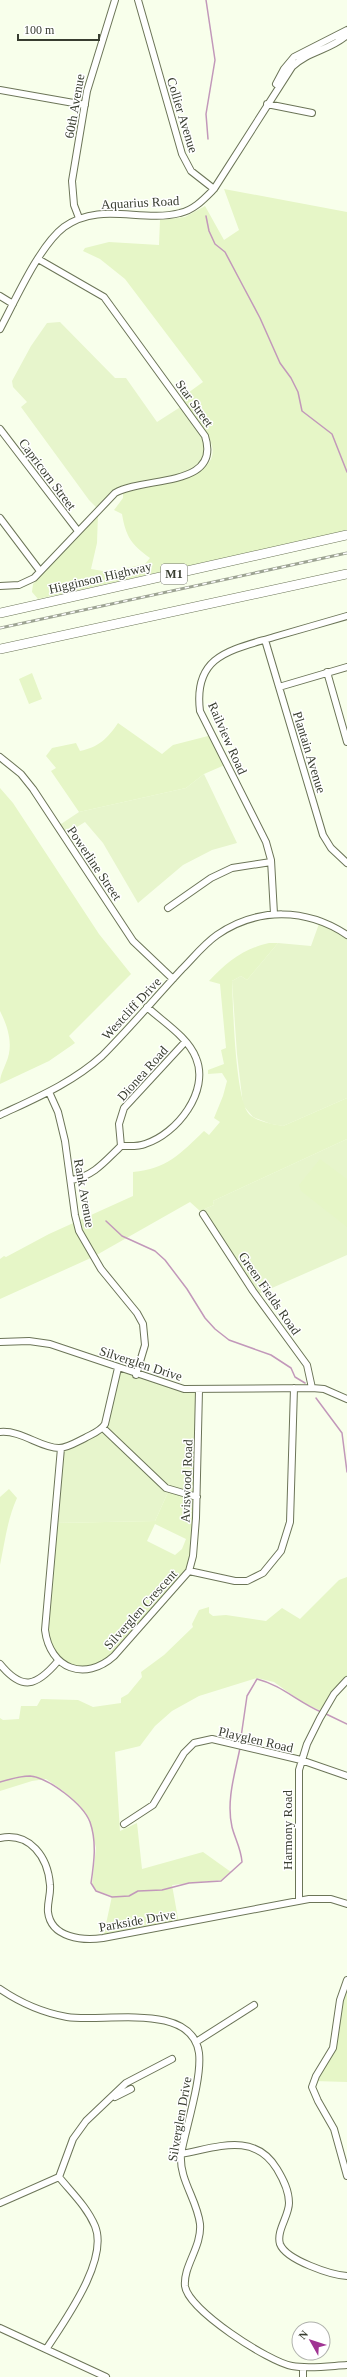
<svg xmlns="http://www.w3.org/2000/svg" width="347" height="2377" font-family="'Times New Roman',serif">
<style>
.built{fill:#e7f5cc}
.green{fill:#e6f6c7;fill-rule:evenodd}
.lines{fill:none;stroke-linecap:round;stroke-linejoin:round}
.stream{stroke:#c298ba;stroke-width:1.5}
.minor-casing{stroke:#6c7558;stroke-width:8}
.highway-casing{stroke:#6c7558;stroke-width:10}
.minor{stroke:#fff;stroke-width:6}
.highway{stroke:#fff;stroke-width:9}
.rail-casing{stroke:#9da393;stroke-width:3}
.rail{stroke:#fff;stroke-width:1.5;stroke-dasharray:4.5;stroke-linecap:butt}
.labels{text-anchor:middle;stroke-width:3;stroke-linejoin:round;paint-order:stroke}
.shield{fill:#fff;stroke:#74776e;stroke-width:1}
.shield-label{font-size:12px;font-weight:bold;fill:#383d30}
.street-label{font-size:13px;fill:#383d30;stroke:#fff}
</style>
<rect width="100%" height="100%" fill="#f8ffeb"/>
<path class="built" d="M60,322l55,56h11l31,44 25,-16 20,29 4,22 -13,15 -65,15 -30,22 -9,-9 -68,-93 6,-5 -14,-15 -1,-6 19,-35 16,-23z
M204,774l33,69 -25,7 -29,15 -45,38 -35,-60 -18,-21 -21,13 -6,-9 21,-14 107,-24z
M320,921l27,14v163l-64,28 -12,-2 -18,-7 -10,-12 -6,-51 -5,-73 9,-5 6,4 31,-37 33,3z
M347,1139v116l-91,40 -56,-84 14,-6 -1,-4z
M118,1368l81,22 -2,107 -28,-7 -14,31 -101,2 7,-71 42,-24z"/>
<path class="green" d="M224,189l123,23v319l-309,68 -6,-7 1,-8 65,-70 -1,29 -6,26 18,3 36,-8 5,-6c-19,-14 -24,-21 -28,-44l-8,-4 9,-12v-5c24,-8 108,-12 86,-55 -7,-14 -19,-27 -28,-40l22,-16 -78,-103 -25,-20 -17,-8 2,-3 24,-6 50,3 1,-25 25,-3 20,-11 19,34 15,-10z
M32,673l10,26 -13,5 -10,-25z
M118,723l44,31 11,-9 39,-10 15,29 -23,10 -18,14 -107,24 -28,-41 5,-3 -10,-12 6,-8 24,-5 4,8c19,-4 27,-12 38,-28z
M0,788l13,15 86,131 32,40 -62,62 6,7 -26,18 -49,23c0,-9 3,-13 6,-21 8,-18 2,-36 -6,-52z
M269,943h9l-31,37 -6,-4 -9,5c1,24 3,118 17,133 8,8 23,10 34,12l64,-28v41l-134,62 1,4 -14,6 -10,-9 -97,55 -93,42v-40l4,-3 2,1 43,-23 84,-38v-24c34,-3 47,-18 71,-41l5,4 11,-13 -6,-4 9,-22 4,-15 -5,-8 -14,1v-4l16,-6 -3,-14 5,-2 -6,-64 -11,-3c18,-19 34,-32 60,-38z
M320,1159l27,20v48l-46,-36 -2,-6z
M9,1489l8,9c-10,22 -12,44 -17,67v-68z
M169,1490l28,7 -6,70 -77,89 -21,12 -30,-3 -17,-27 8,-115 101,-2zM155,1524l31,15 -4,10 -7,6 -28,-14z
M347,1577v103l-24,32 -21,-10 -28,-20 -17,-4 -58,18 -27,15 -17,15 -15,20 -25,6 5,79 17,-8 5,46 61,-17 28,20 -10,8 -49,5 7,39 -76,14 9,-42 -15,-5 -5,-7 4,-36 -7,-29 -8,-11 -19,-18 -16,-11 -14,2 -32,10v-73l3,2 16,-1 2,-13h16l4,-7 37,1 15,7 28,-4v-5l7,-4 14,-17 -1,-5 23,-17 29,-28 -1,-3 7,-14 10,-3v6l4,3 13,-1 40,6 16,-13 18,11 39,-39z
M347,1981v101l-33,-1 15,-23 11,-58z"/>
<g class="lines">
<path class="stream" d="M206,0l9,60 -9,54 2,25
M206,216l3,15 6,13 10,8 18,34 17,32 20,45 11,15 7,14 4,19 30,23 15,38
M106,1221l16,15 33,15 10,9 22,29 18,29 10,11 14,11 42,15 20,13 4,9 10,6
M316,1398l26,35 5,39
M324,1713l23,11
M240,1744l7,-48 10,-17c24,6 41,23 64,33
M0,1782c10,-3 20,-6 30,-6 19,2 53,28 60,46 7,20 4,41 1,61l5,8 16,6 17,-1 9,-5 24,-1 27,-7 32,-2 21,-19c-1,-14 -7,-23 -10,-35 -6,-26 3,-54 8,-79"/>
<defs>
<path id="minor" d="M138,0l44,154 9,17 23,18 78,-122c16,-16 39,-17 55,-32
M276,84l8,-15 10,-12 53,-27
M0,90l85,15
M267,104l45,9
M79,218l-5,-13 -2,-24 15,-90 28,-91
M0,296l13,8
M0,329c15,-28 39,-83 64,-102 36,-26 77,-4 116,-14 14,-3 24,-14 34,-24
M0,429l78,102
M0,518l40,53
M0,586l19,-1 15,-7 81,-85c30,-17 107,-5 90,-57l-101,-139 -66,-38
M265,640l58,195 8,13 16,15
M327,672l20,70
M279,687l68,-20
M0,757l21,17 12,15 100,152 40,38
M168,908l43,-30 21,-10 39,-6
M274,914l-3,-54 -5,-18 -66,-131c-7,-56 31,-61 74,-74 24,-7 49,-14 73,-21
M49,1092l9,20 7,29 10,74 4,16 22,38 36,44 6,11 2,21 -9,30
M0,1115c36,-17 72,-32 102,-59 28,-28 53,-58 80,-87 11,-11 22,-25 35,-34 40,-28 90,-27 130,0
M121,1146l-2,-22 5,-16 61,-66
M72,1180c23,-5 33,-19 49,-34 8,0 17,1 24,-2 32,-10 65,-53 51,-86 -8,-21 -33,-36 -49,-51
M203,1214l50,77 54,74 5,23
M0,1342l29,-1 21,3 134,45 128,-1 12,1 23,10
M103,1428l63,60 31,9
M0,1432c22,-2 40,16 59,16 9,0 19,-7 26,-10 7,-4 16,-7 20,-14l13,-56
M61,1448l-16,182c5,39 40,52 69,26l75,-85 4,-15 3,-38 3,-128
M189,1571l46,10h12l16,-8 18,-22 9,-29 4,-134
M0,1664c22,27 36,23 58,-3
M124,1824l29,-19 31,-52 10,-10 18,-4 89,21 46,16
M0,1838c30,-6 48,19 50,47 1,9 -3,18 -2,27 3,26 35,29 55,26l206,-39h22l16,5
M299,1901v-131l8,-26 13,-26 14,-24 13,-14
M347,1980l-7,20 -7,48 -17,28 -4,11 6,14 16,28 13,47
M0,1989c19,13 44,24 67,28 35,6 125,-16 132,36 3,26 -13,74 -18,101 -2,26 16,45 19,70 2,23 -17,42 -15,62 3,24 84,76 107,80 17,3 38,0 55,-1
M196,2042l58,-37
M115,2097l16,-8
M181,2154c35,-6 73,-23 96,15 6,10 12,21 12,34 0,13 -13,28 -9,41 6,16 51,31 67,32
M0,2203l59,-26 14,-38 13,-18 40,-38 46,-24
M0,2328l106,49
M47,2348c18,-28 62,-88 48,-122 -8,-19 -23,-33 -36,-49
M303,2367v10"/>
<path id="highway" d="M0,613l347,-78
M0,649l347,-75"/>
</defs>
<use href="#minor" class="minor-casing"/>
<use href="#highway" class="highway-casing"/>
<use href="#minor" class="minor"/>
<use href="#highway" class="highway"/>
<defs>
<path id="rail" d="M0,628l347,-75"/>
</defs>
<use href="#rail" class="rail-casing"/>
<use href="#rail" class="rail"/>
</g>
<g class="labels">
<rect class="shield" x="161" y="564" width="26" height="20" rx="3"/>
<g class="shield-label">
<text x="174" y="578">M1</text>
</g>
<g class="street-label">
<text transform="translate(74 106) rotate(-80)" y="5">60th Avenue</text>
<text transform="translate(183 115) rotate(73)" y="5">Collier Avenue</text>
<text transform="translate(140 202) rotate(-3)" y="5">Aquarius Road</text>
<text transform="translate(195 403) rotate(54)" y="5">Star Street</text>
<text transform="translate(48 474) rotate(53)" y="5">Capricorn Street</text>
<text transform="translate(100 577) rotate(-13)" y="5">Higginson Highway</text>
<text transform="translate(228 738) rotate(66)" y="5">Railview Road</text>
<text transform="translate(310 752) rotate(73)" y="5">Plantain Avenue</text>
<text transform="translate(95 863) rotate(56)" y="5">Powerline Street</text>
<text transform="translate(131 1008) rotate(-47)" y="5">Westcliff Drive</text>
<text transform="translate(142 1073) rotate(-48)" y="5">Dionea Road</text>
<text transform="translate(85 1193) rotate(80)" y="5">Rank Avenue</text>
<text transform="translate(270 1293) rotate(55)" y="5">Green Fields Road</text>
<text transform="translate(141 1363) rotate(18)" y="5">Silverglen Drive</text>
<text transform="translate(186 1481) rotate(-88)" y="5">Aviswood Road</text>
<text transform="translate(140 1609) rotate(-48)" y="5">Silverglen Crescent</text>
<text transform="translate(256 1739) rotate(13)" y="5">Playglen Road</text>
<text transform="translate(287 1830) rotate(-90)" y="5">Harmony Road</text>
<text transform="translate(137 1920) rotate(-10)" y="5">Parkside Drive</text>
<text transform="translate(179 2119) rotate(-80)" y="5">Silverglen Drive</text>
</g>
</g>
<g transform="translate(311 2341) rotate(309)"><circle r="19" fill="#ffffff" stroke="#afb1ac"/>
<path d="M0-3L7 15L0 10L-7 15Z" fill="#a03493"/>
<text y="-6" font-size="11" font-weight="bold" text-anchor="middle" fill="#383d30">N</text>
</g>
<path d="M18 34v6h81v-6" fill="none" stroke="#383d30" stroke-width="2"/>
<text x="24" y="34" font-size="12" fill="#383d30" stroke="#ffffff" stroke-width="3" paint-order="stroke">100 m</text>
</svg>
